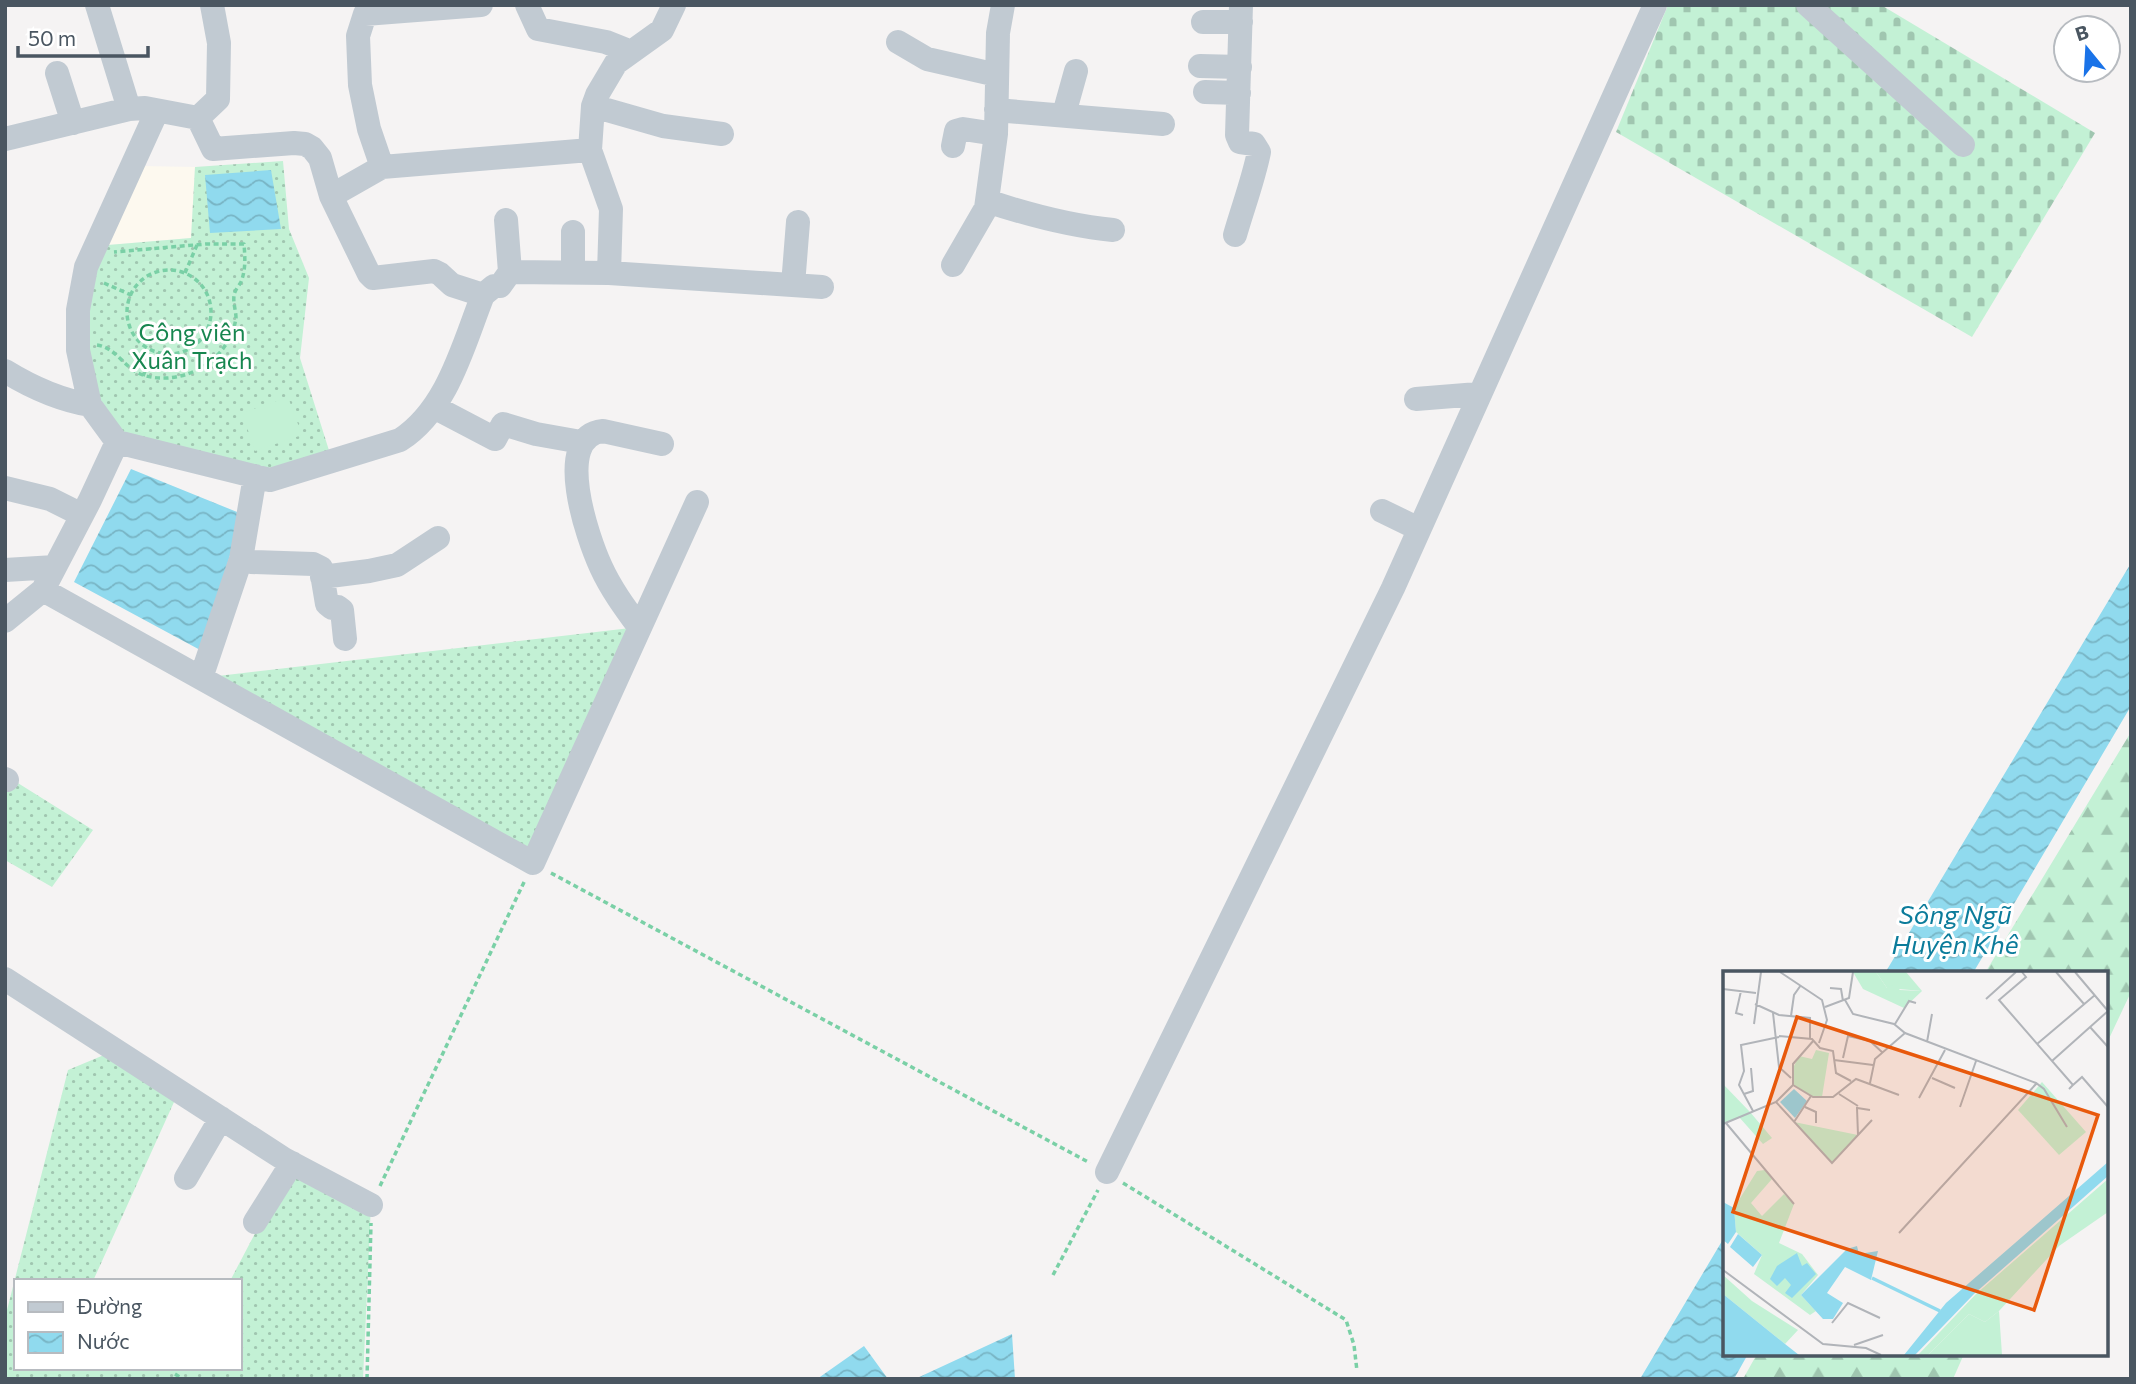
<svg xmlns="http://www.w3.org/2000/svg" width="2136" height="1384" font-family="Commissioner,sans-serif">
<style>
.commercial{fill:#fdf9ef}
.grass{fill:url(#grass-dots)}
.forest{fill:url(#forest-firs)}
.cemetery{fill:url(#cemetery-stones)}
.pitch{fill:#c3f1d5}
.water{fill:url(#water-waves)}
.lines{fill:none;stroke-linecap:round;stroke-linejoin:round}
.path{stroke:#7ad0a6;stroke-width:3.5;stroke-dasharray:5 3.5;stroke-linecap:butt}
.minor{stroke:#c1cad2;stroke-width:24}
.labels{text-anchor:middle;stroke-width:6;stroke-linejoin:round;paint-order:stroke}
.park-label{font-size:24px;fill:#17864f;stroke:#fff}
.water-label{font-size:26px;font-style:italic;fill:#0c7c9b;stroke:#fff}
.inset-river{fill:none;stroke:#90daee;stroke-width:3.5}
.inset-road{fill:none;stroke:#b1b4b9;stroke-width:2}
.view{fill:#e8590c;fill-opacity:0.15;stroke:#e8590c;stroke-width:3.5}
.inset-edge{fill:none;stroke:#4a5661;stroke-width:3.5}
</style>
<defs>
<pattern id="grass-dots" width="8" height="8" patternUnits="userSpaceOnUse" patternTransform="scale(1.75)"><rect width="8" height="8" fill="#c3f1d5"/><path d="M2 2h.1M6 6h.1" fill="none" stroke="#a0c6b0" stroke-width="1.8" stroke-linecap="round"/></pattern>
<pattern id="forest-firs" width="22" height="20" patternUnits="userSpaceOnUse" patternTransform="scale(1.75)"><rect width="22" height="20" fill="#c3f1d5"/><path d="M5 1l3.5 6h-7zM16 11l3.5 6h-7z" fill="#a0c6b0"/></pattern>
<pattern id="cemetery-stones" width="16" height="16" patternUnits="userSpaceOnUse" patternTransform="scale(1.75)"><rect width="16" height="16" fill="#c3f1d5"/><path d="M2 7V4a2 2 0 0 1 4 0v3zM10 15v-3a2 2 0 0 1 4 0v3z" fill="#a0c6b0"/></pattern>
<pattern id="water-waves" width="16" height="10" patternUnits="userSpaceOnUse" patternTransform="scale(1.75)"><rect width="16" height="10" fill="#90daee"/><path d="M0 5q4-4 8 0t8 0" fill="none" stroke="#78b4c4"/></pattern>
</defs>
<rect width="100%" height="100%" fill="#f5f3f3"/>
<path class="commercial" d="M141,166l54,1 -4,71 -95,8z"/>
<path class="grass" d="M283,161l6,68 20,49 -9,80 32,102 -62,20 -153,-38 -39,-92 18,-104 95,-8 4,-71z
M639,627l-106,236 -332,-185z
M5,775l88,55 -41,57 -47,-27z
M116,1050l63,41 -86,190h-77v87h224v-87h-10l62,-118 79,42 -8,174h-357l-1,-61 63,-248z"/>
<path class="forest" d="M2131,732v260l-25,53v-72h-121z
M1757,1354h207l-11,25h-210z"/>
<path class="cemetery" d="M1668,5h213l214,128 -123,204 -356,-205z"/>
<path class="pitch" d="M288,397l14,38 -47,16 -13,-38z"/>
<path class="water" d="M271,170l10,59 -71,4 -5,-58z
M131,469l111,45 -40,137 -128,-69z
M2131,563v143l-158,267h-88z
M1725,1236v118h23l-14,25h-94z
M1012,1334l3,45h-100z
M864,1346l24,33h-71z"/>
<g class="lines">
<path class="path" d="M127 312a42 42 0 1 1 84 0a42 42 0 1 1-84 0Z
M185,273l12,-28
M104,283l27,12
M208,326l23,10
M97,345c21,3 28,26 49,31 40,10 84,-17 90,-58 0,-7 -3,-15 -2,-22 0,-5 5,-10 7,-14 5,-13 4,-25 3,-38h-38l-92,8
M143,376l10,-24
M551,873l539,290
M1123,1183l223,137 8,25 3,26
M380,1186l145,-306
M1053,1275l45,-85
M175,1374l8,5
M367,1379l4,-156"/>
<path class="minor" d="M97,5l32,104
M527,5l11,24 68,13 25,10
M1808,5l155,140
M1203,22h38
M898,42l29,17 70,16
M1200,66l40,1
M57,73l16,50
M1205,92l34,1
M593,106l70,20 59,8
M996,110l167,14
M1064,114l12,-43
M198,118l15,31 81,-6 11,1 7,4 8,10 11,38 38,78 4,4 61,-7 6,3 12,11 31,10
M198,118l20,-19 1,-56 -7,-38
M5,139l124,-30 16,-1 53,10
M953,146l3,-15 7,-2 33,5
M382,167l-13,-38 -9,-44 -2,-49 7,-22 116,-9
M331,196l51,-29 208,-17
M987,201c42,14 82,25 126,29
M506,220l4,52
M1235,235c8,-28 18,-54 24,-83l-5,-8 -14,-2 -3,-7 4,-130
M953,265l33,-57 10,-74 2,-101 5,-28
M573,272v-40
M609,273l2,-64 -21,-59 3,-44 4,-11 19,-32 46,-33 12,-25
M793,285l5,-63
M5,371c26,16 55,29 85,34
M1416,399l62,-5
M434,407l61,32 8,-15 33,10 45,8
M117,442l153,38 130,-40c48,-31 63,-95 83,-145l11,-9h6l10,-14 99,1 213,14
M5,488l45,11 32,16
M1382,511l37,18
M241,559l10,3 62,2 8,4 6,36 5,4 6,-1 4,3 3,29
M5,570l50,-3
M322,577l47,-6 28,-6 41,-27
M43,590l490,273 164,-361
M5,621l38,-31 47,-90 27,-58 -27,-37 -12,-55v-40l8,-43 71,-156
M639,627c-14,-19 -28,-38 -38,-60 -13,-28 -49,-131 2,-136l59,13
M201,678l40,-119 14,-83
M5,779l2,1
M5,979l279,180 87,46
M1107,1172l286,-584 262,-583
M186,1178l35,-60
M255,1222l37,-59"/>
</g>
<g class="labels">
<g class="park-label">
<text x="192" y="341">Công viên<tspan x="192" dy="28">Xuân Trạch</tspan></text>
</g>
<g class="water-label">
<text x="1955" y="924">Sông Ngũ<tspan x="1955" dy="30">Huyện Khê</tspan></text>
</g>
</g>
<g transform="translate(1723 971)">
<rect width="385" height="385" fill="#f5f3f3"/>
<path d="M93,79l13,3 -7,44h-9l-20,-12 -1,-15 7,-14 13,3zM0,113l27,28 22,26 -9,6 -24,-27 -16,7zM71,151l64,13 -26,28zM42,199l7,9 -21,24 11,13 22,-22 10,10 -15,39 23,11 16,21 -17,20 15,16 -6,4 -56,-41 8,-19 -26,-23 -2,-24 23,-37zM0,304l29,26 46,29 -13,14 -62,-50z" fill="#c3f1d5"/>
<path d="M385,208v33l-49,34 -60,65 -14,11 -16,-8 -41,41h-10l58,-61z" fill="#c3f1d5"/>
<path d="M153,1h30l16,19 -35,-3z" fill="#c3f1d5"/>
<path d="M319,111l44,50 -27,23 -41,-45z" fill="#c3f1d5"/>
<path d="M130,1h23l11,16 7,-4 6,6 22,1 -18,17 -41,-19zM276,340l3,44h-74l41,-41 16,8z" fill="#c3f1d5"/>
<path d="M71,118l13,12 -12,17 -15,-16zM385,191v14l-134,118 -59,61h-11l42,-52zM0,231l11,6 2,24 -8,12 -5,-4zM15,263l24,21 -9,12 -23,-20zM134,275l2,8 19,-3 -7,29 -26,-13 -18,26 16,10 -10,16h-10l-22,-24 46,-46zM74,282l5,13 5,-3 9,11 -24,24 -7,-5 6,-8 -6,-7 -8,8 -7,-7 7,-13zM0,323l62,50 14,11h-76z" fill="#90daee"/>
<path class="inset-river" d="M149,307l68,33"/>
<path class="inset-road" d="M57,1l42,28 5,20 -8,23M299,1l4,5 -27,23 74,85 -4,4M333,1l28,32M352,1l33,39M107,17l11,1 2,12M0,18l33,4M18,20l-5,22 7,2M263,28l30,-27M122,29l8,14 41,10 11,9 131,50 8,6 23,38M32,33l24,11 31,3v20M102,36l24,-9 4,-26M50,42l6,54 12,11M68,45l3,-21 7,-10M31,53l7,-52M172,53l14,-23 7,2M367,56l18,20M56,65l33,3 8,9 13,3 3,22 15,8M204,71l5,-28M314,73l58,-49M120,87l5,-22 22,5 13,12M111,89l39,5M329,90l56,-50M209,107l23,10M147,112l5,-24 30,-26M70,114l20,12h20l23,-18 43,16M350,114l9,-8 26,30M21,123l9,-3 -2,-23M116,123l19,12M196,127l26,-48M53,131l56,61 40,-43M82,136l11,5v11M237,136l16,-46M30,140l-14,-26 5,-14 -3,-26 38,-8M71,151l17,-26M3,152l68,81M0,153l53,-22 17,-17v-21l21,-24M135,164l-1,-27 13,2M176,262l137,-149M0,299l100,74 43,4 15,7M109,352l16,-20 32,15M131,374l29,-10"/>
<path class="view" d="M74,46l301,98 -64,195 -301,-98z"/>
<rect width="385" height="385" class="inset-edge"/>
</g>
<rect width="2136" height="1384" fill="none" stroke="#4a5661" stroke-width="14"/>
<rect x="14" y="1279" width="228" height="91" fill="#ffffff" stroke="#b7bbc0" stroke-width="2"/>
<rect x="28" y="1302" width="35" height="10" fill="#c1cad2" stroke="#b7bbc0" stroke-width="2"/>
<text x="77" y="1314" font-size="21" fill="#4a5661">Đường</text>
<rect x="28" y="1332" width="35" height="21" fill="url(#water-waves)" stroke="#b7bbc0" stroke-width="2"/>
<text x="77" y="1349" font-size="21" fill="#4a5661">Nước</text>
<g transform="translate(2087 49) rotate(342)"><circle r="33" fill="#ffffff" stroke="#b7bbc0" stroke-width="2"/>
<path d="M0-5L12 26L0 18L-12 26Z" fill="#1a73e8"/>
<text y="-10" font-size="19" font-weight="bold" text-anchor="middle" fill="#4a5661">B</text>
</g>
<path d="M18 46v10h130v-10" fill="none" stroke="#4a5661" stroke-width="3.5"/>
<text x="28" y="46" font-size="21" fill="#4a5661" stroke="#ffffff" stroke-width="5" paint-order="stroke">50 m</text>
</svg>
